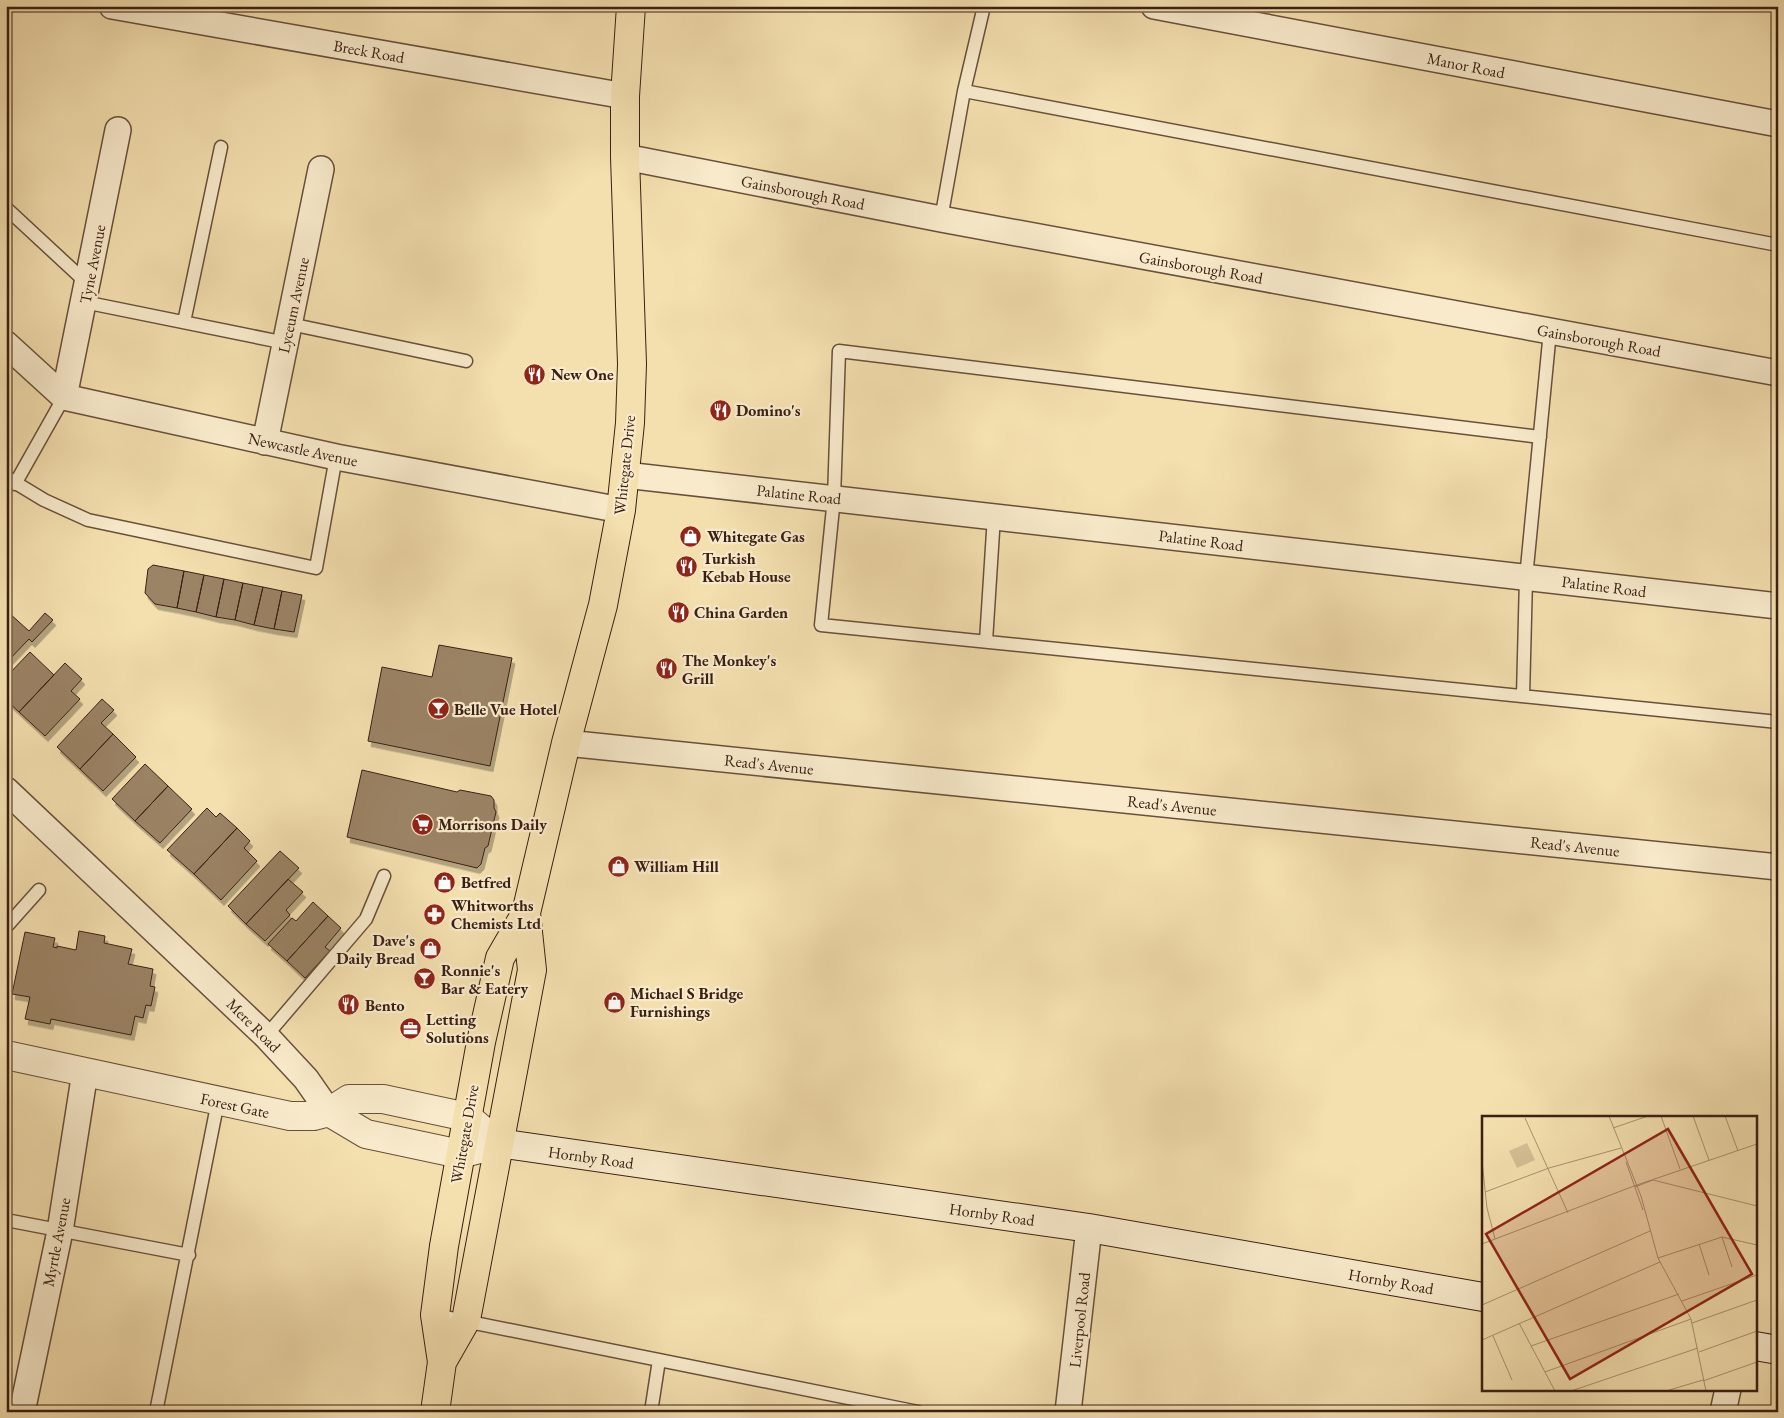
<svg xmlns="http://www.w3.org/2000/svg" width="1784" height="1418" font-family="'EB Garamond',serif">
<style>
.building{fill:#9b8365;stroke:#3a2014;filter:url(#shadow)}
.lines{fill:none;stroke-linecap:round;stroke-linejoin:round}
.service-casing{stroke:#68503b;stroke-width:15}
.minor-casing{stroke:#68503b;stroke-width:28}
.tertiary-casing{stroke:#68503b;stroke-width:30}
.secondary-casing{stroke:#3a2014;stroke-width:30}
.primary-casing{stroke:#3a2014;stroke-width:30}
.service{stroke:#f8eacb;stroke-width:12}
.minor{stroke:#f8eacb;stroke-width:25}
.tertiary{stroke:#f8eacb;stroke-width:28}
.secondary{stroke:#f8eacb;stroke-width:28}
.primary{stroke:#f4dfaf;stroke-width:28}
.labels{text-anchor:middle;stroke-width:4.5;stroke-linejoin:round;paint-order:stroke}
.street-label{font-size:16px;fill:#3a2014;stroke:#f8eacb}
.poi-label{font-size:16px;font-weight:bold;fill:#3a2014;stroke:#f8eacb;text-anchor:start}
.inset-road{fill:none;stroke:#aa9371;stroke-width:1}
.view{fill:#8f2418;fill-opacity:0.15;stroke:#8f2418;stroke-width:2.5}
.inset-edge{fill:none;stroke:#3a2014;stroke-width:2.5}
</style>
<defs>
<filter id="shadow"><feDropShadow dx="3" dy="5.5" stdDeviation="0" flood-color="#0004"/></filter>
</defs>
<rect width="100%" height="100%" fill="#f4dfaf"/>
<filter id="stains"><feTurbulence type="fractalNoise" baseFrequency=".004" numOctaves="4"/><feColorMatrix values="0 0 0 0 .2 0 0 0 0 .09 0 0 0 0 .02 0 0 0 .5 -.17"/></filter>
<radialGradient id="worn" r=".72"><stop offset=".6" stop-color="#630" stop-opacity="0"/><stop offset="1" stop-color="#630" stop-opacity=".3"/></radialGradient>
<path class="building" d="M153,565l31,6 -7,37 -22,-4 -10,-11 3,-24z
M184,571l20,4 -8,37 -19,-4z
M204,575l20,4 -8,38 -20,-5z
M224,579l19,4 -8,37 -19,-3z
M243,583l20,4 -9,38 -19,-5z
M263,587l19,4 -8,38 -20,-4z
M282,591l20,4 -8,37 -20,-3z
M8,612l21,19 16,-18 8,7 -21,22 -3,-3 -23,24z
M439,645l73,13 -22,108 -122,-25 14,-74 50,10z
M30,652l24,23 -35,37 -13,-12v-23z
M65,663l17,16 -11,12 9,8 -35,37 -26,-24z
M102,699l12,11 -13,13 12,11 -33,35 -23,-22z
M113,734l23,23 -33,34 -23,-22z
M145,764l23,22 -33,35 -23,-22z
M362,770l95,22 3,-2 31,6 3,4v8l2,4 -8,34 -3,2 -4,16 -4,4 -130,-31z
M168,786l24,23 -32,34 -25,-22z
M207,808l9,9 4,-4 17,15 -43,46 -27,-24z
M237,828l13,13 -6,7 13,13 -36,39 -27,-26z
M280,851l19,17 -53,56 -18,-18z
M288,879l15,13 -17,18 4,5 -25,26 -19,-17z
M313,902l15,14 -41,45 -19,-17 24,-26 4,3z
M328,916l13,12 -16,19 5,4 -25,27 -18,-17z
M79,931l26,5 -1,7 28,6 -4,15 25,5 -3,17 5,1 -4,19 -5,-1 -3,13 -8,-2 -4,19 -80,-16 -1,5 -25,-5 5,-22 -18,-3 13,-62 30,6 -2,9 4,1v-2l19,4z"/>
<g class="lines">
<defs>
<path id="service" d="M964,91l814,154
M6,208l82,76
M941,219l23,-128 20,-85
M84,302l202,41
M184,322l37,-175
M290,324l176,37
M1540,437l-701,-86 -5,147 -13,127 957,97
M6,477l38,23 44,20 228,48 20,-111
M15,484l49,-87
M986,641l8,-125
M1523,696l3,-118 24,-247
M6,927l33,-37
M266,1036l100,-117 18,-43
M6,1220l183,35
M435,1315l483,97
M156,1412l62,-311
M651,1412l8,-52"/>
<path id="minor" d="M112,6l513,90
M1154,6l624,118
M625,157l316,62 837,154
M6,344l58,53 272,60 285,53
M64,397l54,-267
M265,442l56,-273
M625,475l1153,131
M566,743l1212,124
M6,790l260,246 40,43 23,33
M22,1412l38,-181 25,-159
M1068,1412l21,-184
M1723,1412l5,-23"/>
<path id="tertiary" d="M6,1055l284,61h24l15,-4 20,-13h34l84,18 31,26
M329,1112l37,22 94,20 24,-6"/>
<path id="secondary" d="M498,1143l591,85 394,69
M1755,1346l23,4"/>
<path id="primary" d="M442,1362l24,-42 66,-350 -6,-57
M435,1412l7,-50 -7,-47 9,-69 37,-204 19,-84 26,-45 40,-170 37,-138 18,-95 9,-87 2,-59 -7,-207v-61l6,-90"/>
</defs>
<use href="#service" class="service-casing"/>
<use href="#minor" class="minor-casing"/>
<use href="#tertiary" class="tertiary-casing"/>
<use href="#secondary" class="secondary-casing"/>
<use href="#primary" class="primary-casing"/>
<use href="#service" class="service"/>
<use href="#minor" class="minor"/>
<use href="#tertiary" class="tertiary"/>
<use href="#secondary" class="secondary"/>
<use href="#primary" class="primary"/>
</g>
<defs>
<symbol id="restaurant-disc" viewBox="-11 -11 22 22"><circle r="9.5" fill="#8f2418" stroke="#f8eacb"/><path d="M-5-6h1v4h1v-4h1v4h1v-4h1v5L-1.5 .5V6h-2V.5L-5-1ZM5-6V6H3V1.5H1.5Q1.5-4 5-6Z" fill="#fff"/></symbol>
<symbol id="shop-disc" viewBox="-11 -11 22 22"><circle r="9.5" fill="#8f2418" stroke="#f8eacb"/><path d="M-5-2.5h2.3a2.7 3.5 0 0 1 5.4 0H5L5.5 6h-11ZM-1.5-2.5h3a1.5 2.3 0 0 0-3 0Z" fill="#fff"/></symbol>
<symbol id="bar-disc" viewBox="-11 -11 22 22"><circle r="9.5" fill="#8f2418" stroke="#f8eacb"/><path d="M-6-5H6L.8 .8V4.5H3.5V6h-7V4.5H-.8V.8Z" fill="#fff"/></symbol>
<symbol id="supermarket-disc" viewBox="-11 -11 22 22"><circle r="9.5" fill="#8f2418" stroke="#f8eacb"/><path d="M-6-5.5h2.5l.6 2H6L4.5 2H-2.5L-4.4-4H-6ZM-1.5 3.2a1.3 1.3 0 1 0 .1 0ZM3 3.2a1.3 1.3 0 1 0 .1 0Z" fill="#fff"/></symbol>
<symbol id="pharmacy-disc" viewBox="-11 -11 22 22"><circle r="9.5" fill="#8f2418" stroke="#f8eacb"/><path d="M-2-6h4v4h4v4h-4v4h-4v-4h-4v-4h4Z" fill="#fff"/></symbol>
<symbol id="office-disc" viewBox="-11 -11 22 22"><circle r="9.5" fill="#8f2418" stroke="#f8eacb"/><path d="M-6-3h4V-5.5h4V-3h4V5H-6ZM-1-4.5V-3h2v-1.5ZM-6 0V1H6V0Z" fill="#fff"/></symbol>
</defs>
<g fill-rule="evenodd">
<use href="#restaurant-disc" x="522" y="362" width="25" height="25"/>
<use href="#restaurant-disc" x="708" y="398" width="25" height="25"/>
<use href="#shop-disc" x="678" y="524" width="25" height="25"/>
<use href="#restaurant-disc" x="674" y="554" width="25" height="25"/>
<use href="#restaurant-disc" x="666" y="600" width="25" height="25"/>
<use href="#restaurant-disc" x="654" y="656" width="25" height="25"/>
<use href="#bar-disc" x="426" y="696" width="25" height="25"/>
<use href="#supermarket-disc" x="410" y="812" width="25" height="25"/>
<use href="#shop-disc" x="606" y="854" width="25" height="25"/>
<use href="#shop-disc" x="432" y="870" width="25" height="25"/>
<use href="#pharmacy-disc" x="422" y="902" width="25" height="25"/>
<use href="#shop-disc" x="418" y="936" width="25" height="25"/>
<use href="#bar-disc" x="412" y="966" width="25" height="25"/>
<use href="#shop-disc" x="602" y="990" width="25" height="25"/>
<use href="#restaurant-disc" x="336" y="992" width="25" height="25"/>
<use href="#office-disc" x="398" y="1016" width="25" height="25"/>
</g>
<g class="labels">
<g class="street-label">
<text transform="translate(369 51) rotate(10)" y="6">Breck Road</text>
<text transform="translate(1466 65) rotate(11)" y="6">Manor Road</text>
<text transform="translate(803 192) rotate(11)" y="6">Gainsborough Road</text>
<text transform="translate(92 264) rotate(-79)" y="6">Tyne Avenue</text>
<text transform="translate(1201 267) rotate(10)" y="6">Gainsborough Road</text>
<text transform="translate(293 305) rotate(-78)" y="6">Lyceum Avenue</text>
<text transform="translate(1599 340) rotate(10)" y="6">Gainsborough Road</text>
<text transform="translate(303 449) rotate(12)" y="6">Newcastle Avenue</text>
<text transform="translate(624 465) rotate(-84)" y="6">Whitegate Drive</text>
<text transform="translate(799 494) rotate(6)" y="6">Palatine Road</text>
<text transform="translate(1201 540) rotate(7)" y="6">Palatine Road</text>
<text transform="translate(1604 586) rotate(7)" y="6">Palatine Road</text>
<text transform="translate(769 764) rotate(6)" y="6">Read's Avenue</text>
<text transform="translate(1172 805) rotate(6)" y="6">Read's Avenue</text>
<text transform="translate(1575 846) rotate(6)" y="6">Read's Avenue</text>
<text transform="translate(254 1025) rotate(45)" y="6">Mere Road</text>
<text transform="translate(235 1105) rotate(12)" y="6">Forest Gate</text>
<text transform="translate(464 1134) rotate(-80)" y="6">Whitegate Drive</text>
<text transform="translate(591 1157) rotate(8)" y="6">Hornby Road</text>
<text transform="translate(992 1214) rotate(8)" y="6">Hornby Road</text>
<text transform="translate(56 1242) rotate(-79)" y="6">Myrtle Avenue</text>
<text transform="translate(1391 1281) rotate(10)" y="6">Hornby Road</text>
<text transform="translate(1079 1320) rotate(-84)" y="6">Liverpool Road</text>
</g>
<g class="poi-label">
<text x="551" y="380">New One</text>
<text x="736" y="416">Domino's</text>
<text x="707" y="542">Whitegate Gas</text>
<text x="702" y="564">Turkish<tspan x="702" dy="18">Kebab House</tspan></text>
<text x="694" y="618">China Garden</text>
<text x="682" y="666">The Monkey's<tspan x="682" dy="18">Grill</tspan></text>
<text x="454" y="715">Belle Vue Hotel</text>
<text x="438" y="830">Morrisons Daily</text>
<text x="634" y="872">William Hill</text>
<text x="461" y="888">Betfred</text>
<text x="451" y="911">Whitworths<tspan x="451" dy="18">Chemists Ltd</tspan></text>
<text x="415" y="946" text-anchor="end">Dave's<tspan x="415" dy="18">Daily Bread</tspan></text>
<text x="441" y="976">Ronnie's<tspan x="441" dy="18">Bar &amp; Eatery</tspan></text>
<text x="630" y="999">Michael S Bridge<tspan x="630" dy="18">Furnishings</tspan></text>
<text x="365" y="1011">Bento</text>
<text x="426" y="1025">Letting<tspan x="426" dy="18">Solutions</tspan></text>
</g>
</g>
<g transform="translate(1482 1116)">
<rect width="275" height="275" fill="#f4dfaf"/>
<path d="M45,27l8,17 -18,8 -8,-17z" fill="#d4bf95"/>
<path class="inset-road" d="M26,0h90M127,0l32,80 17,62 33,61 15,72M179,0l19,53M211,0l16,44M243,0l13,35M43,2l43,95M131,12l35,-12M0,45l5,47 8,31M144,46l17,48M171,64l104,26M152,70l123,-42M153,71l18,-7M3,76l64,-24 72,-20M240,121l10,30M0,128l152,-58M217,128l10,31M176,142l64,-21 35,8M200,185l75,-26M0,189l168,-74M37,207l36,68M210,207l65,-23M11,220l19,44M0,224l178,-78M49,230l148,-52M217,236l58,-21M63,256l146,-53M221,265l54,-19M89,275l127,-43M184,275l37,-11"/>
<path class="view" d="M186,13l84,145 -182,105 -84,-145z"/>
<rect width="275" height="275" class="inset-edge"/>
</g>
<rect width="1784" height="1418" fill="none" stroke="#f4dfaf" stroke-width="25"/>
<rect x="8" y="8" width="1769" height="1403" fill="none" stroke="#3a2014" stroke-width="2.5"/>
<rect x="12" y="12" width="1759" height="1393" fill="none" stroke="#3a2014"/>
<rect width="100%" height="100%" filter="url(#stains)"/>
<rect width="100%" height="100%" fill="url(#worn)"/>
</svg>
